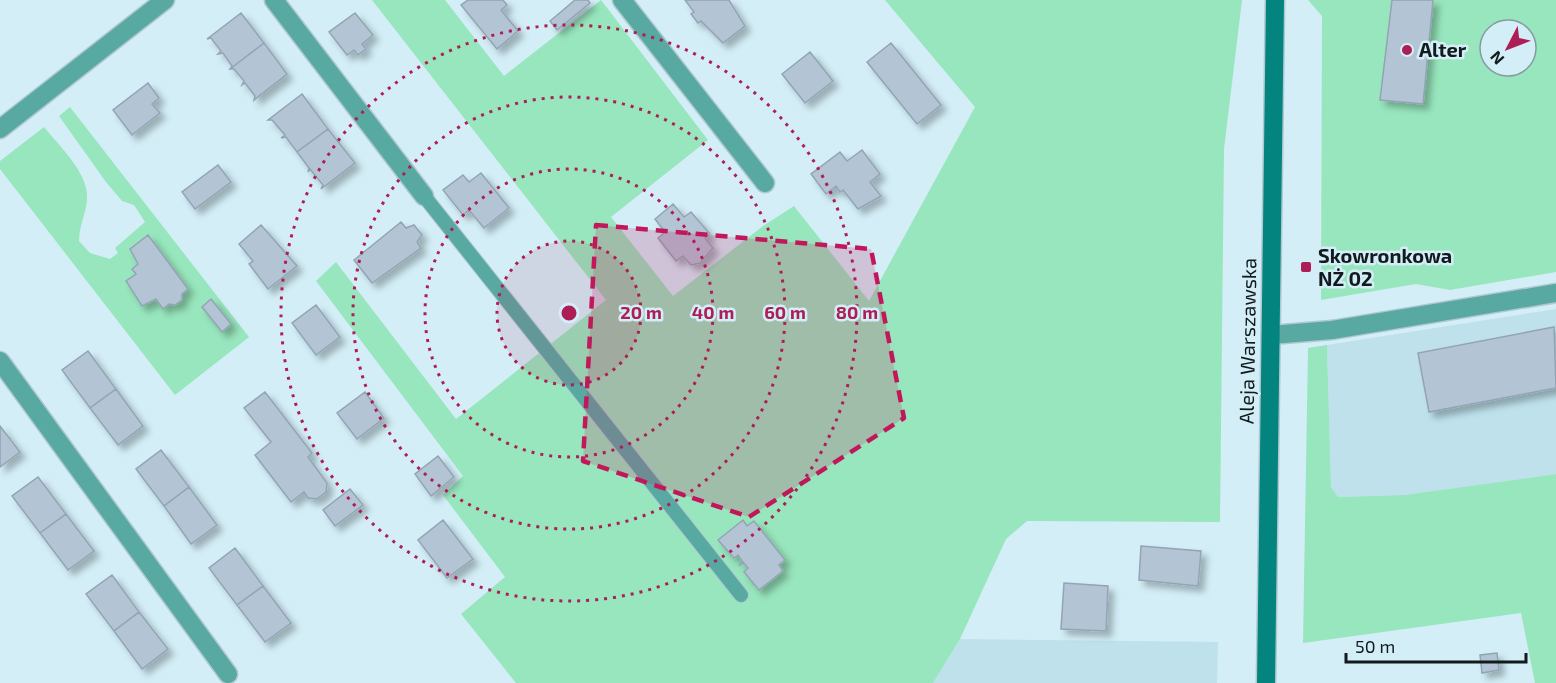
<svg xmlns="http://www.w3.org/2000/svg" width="1556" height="683" font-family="'Exo 2',sans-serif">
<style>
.built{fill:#bee1eb}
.green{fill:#97e6bd;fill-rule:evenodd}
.building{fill:#b3c4d5;stroke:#93a4b4;stroke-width:1.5;filter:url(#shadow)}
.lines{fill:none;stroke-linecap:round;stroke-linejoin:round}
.lane-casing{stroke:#b0c8d0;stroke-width:16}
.street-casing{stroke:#b0c8d0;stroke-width:21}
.secondary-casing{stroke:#b0c8d0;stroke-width:21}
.lane{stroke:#59a9a3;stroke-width:14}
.street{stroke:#59a9a3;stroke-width:18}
.secondary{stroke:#03847f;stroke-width:18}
.marked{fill:#c2185b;fill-opacity:0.2;stroke:#c2185b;stroke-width:4.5;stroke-dasharray:12 8;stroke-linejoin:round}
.ring{fill:none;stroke:#ae1e56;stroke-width:3;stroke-dasharray:3 6}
.poi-dot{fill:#ae1e56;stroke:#d3eef7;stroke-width:2}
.labels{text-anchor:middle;stroke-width:5;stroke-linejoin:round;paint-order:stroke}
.poi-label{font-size:20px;font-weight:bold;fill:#111b1e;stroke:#d3eef7;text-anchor:start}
.street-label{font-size:20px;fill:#111b1e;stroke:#d3eef7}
.centre{fill:#ae1e56;stroke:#d3eef7;stroke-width:3}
.ring-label{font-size:18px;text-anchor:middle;font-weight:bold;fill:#ae1e56;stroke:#d3eef7;stroke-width:5;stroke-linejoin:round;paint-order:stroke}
</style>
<defs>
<filter id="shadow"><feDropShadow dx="5.5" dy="5.5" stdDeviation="3" flood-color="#0004"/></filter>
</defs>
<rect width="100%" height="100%" fill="#d3eef7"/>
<path class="built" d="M1556,309v165l-152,21 -66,2 -7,-10 -4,-142z
M960,639l258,3 -1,41h-284z"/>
<path class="green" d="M372,0h73l59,76 97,-76 107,140 -97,77 62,79 90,-70 31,-20 75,95 106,-194 -90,-107h357l-18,149 -4,373 -193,-1 -21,18 -46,100 -27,44h-417l-55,-69 44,-37 -62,-82 20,-19 -147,-195 20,-19 120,157 150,-119z
M1308,0h248v272l-106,18 -34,-6 -95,16 1,-284zM1490,30h36v36h-36z
M70,107l179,230 -74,58 -175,-226v-8l44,-34c15,19 45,46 43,72 -1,15 -8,27 -8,42l11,12 20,6 8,-6 -3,-5 30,-26 -11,-17 -12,-4 -16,-19 -47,-66z
M1327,345l4,142 7,10 66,-2 152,-21v209h-21l-14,-70 -218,30 5,-295z"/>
<path class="building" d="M468,0h35l4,5 -6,5 17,21 -21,18 -36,-44z
M575,0h13l2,3 -33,27 -7,-9z
M685,0h44l16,26 -22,17 -22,-22 -3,2 -7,-9 3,-2z
M1392,0h41l-10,104 -43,-4z
M241,13l23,30 -34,26 2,-3 -9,-13 -5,1 3,-3 -10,-13 -4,1z
M355,13l18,22 -11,9 4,5 -8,6 -4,-5 -7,5 -18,-23z
M264,43l23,31 -33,26 1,-4 -10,-13 -3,2 2,-4 -10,-12h-4z
M891,43l50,62 -24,19 -50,-62z
M810,52l23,29 -28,22 -23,-29z
M148,83l11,15 -7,6 8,9 -28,22 -19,-25z
M302,94l26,35 -31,23 -11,-15 -5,1 4,-3 -13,-15h-4z
M328,129l27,34 -34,26 2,-4 -13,-16 -2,3 1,-4 -12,-16z
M862,150l18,24 -10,8 11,14 -23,13 -15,-19 -3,2 -4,-6 -10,8 -15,-20 29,-22 7,9z
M218,165l13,17 -36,27 -13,-17z
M481,173l28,35 -25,20 -15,-18 -6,5 -20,-25 20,-15 6,7z
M673,204l11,13 7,-5 19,22 -5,4 8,10 -13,15 -9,2 -8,-9 -7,5 -18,-23 7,-6 -10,-13z
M401,222l5,6 8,-3 8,10 -5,7 4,6 -49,35 -18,-23z
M261,225l36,41 -29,23 -19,-25 4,-3 -14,-17z
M148,235l40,54 -6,5v6l-7,5 -6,-1 -6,5 -7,-10 -14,7 -16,-25 10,-7 -4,-5 6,-5 -8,-15z
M211,299l20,25 -9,8 -20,-25z
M316,305l24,32 -24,18 -24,-32z
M1554,327l2,61 -127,24 -11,-59z
M88,351l28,38 -26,19 -28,-38z
M116,389l27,37 -25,19 -28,-37z
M265,392l47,61 -4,4 19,26 -1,9 -9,7 -9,-1 -4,-6 -13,10 -36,-47 16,-13 -27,-34z
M365,392l19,26 -27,21 -20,-26z
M0,426l20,26 -20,15z
M161,450l28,37 -25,19 -28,-37z
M438,456l16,21 -23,19 -16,-22z
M38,477l28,37 -26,19 -28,-37z
M189,487l28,38 -26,19 -27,-38z
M350,489l13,16 -28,21 -12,-16z
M66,514l28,37 -26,19 -28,-37z
M443,520l30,39 -26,19 -29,-38z
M743,520l4,6 7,-5 31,39 -6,5 4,6 -24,19 -15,-18 4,-4 -5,-6 -4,4 3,-5 -4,-6 -4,3 -16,-18z
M1141,546l60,5 -3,35 -59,-6z
M235,548l28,38 -26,19 -28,-37z
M112,575l27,37 -25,19 -28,-37z
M1064,583l44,3 -2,45 -45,-2z
M263,586l28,37 -26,19 -28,-37z
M139,612l29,37 -26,20 -28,-38z
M1497,653l2,17 -17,3 -2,-18z"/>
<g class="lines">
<defs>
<path id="lane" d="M424,196l317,399"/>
<path id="street" d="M274,0l150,196
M622,0l143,183
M0,129l165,-129
M1271,335l61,-5 224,-37
M0,361l228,313"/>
<path id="secondary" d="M1266,683l9,-683"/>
</defs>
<use href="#lane" class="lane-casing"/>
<use href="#street" class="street-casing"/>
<use href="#secondary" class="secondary-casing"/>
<use href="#lane" class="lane"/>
<use href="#street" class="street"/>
<use href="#secondary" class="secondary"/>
</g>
<path class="marked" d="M596,225l275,24 33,169 -155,99 -166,-56z"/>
<circle cx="569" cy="313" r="72" fill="#ae1e56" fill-opacity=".12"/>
<g class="ring">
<circle cx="569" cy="313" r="72"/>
<circle cx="569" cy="313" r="144"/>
<circle cx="569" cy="313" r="216"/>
<circle cx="569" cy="313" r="288"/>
</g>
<g class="poi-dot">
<circle cx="1407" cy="50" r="6"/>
<rect x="1300" y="261" width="12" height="12" rx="3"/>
</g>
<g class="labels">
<g class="poi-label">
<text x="1419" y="57">Alter</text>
<text x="1318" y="263">Skowronkowa<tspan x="1318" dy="23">NŻ 02</tspan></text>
</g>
<g class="street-label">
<text transform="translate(1248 341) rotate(-89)" y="7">Aleja Warszawska</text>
</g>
</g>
<circle cx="569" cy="313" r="9" class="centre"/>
<g class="ring-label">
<text x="641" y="319">20 m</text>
<text x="713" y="319">40 m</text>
<text x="785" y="319">60 m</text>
<text x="857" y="319">80 m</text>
</g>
<g transform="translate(1508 48) rotate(228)"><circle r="28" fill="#d3eef7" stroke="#859aa0" stroke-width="1.5"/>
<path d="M0-4.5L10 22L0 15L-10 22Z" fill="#ae1e56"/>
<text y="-9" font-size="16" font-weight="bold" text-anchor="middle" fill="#111b1e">N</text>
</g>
<path d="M1346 653v9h180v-9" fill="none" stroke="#111b1e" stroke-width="3"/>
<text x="1355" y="653" font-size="18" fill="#111b1e" stroke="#d3eef7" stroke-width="4.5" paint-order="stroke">50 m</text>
</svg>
